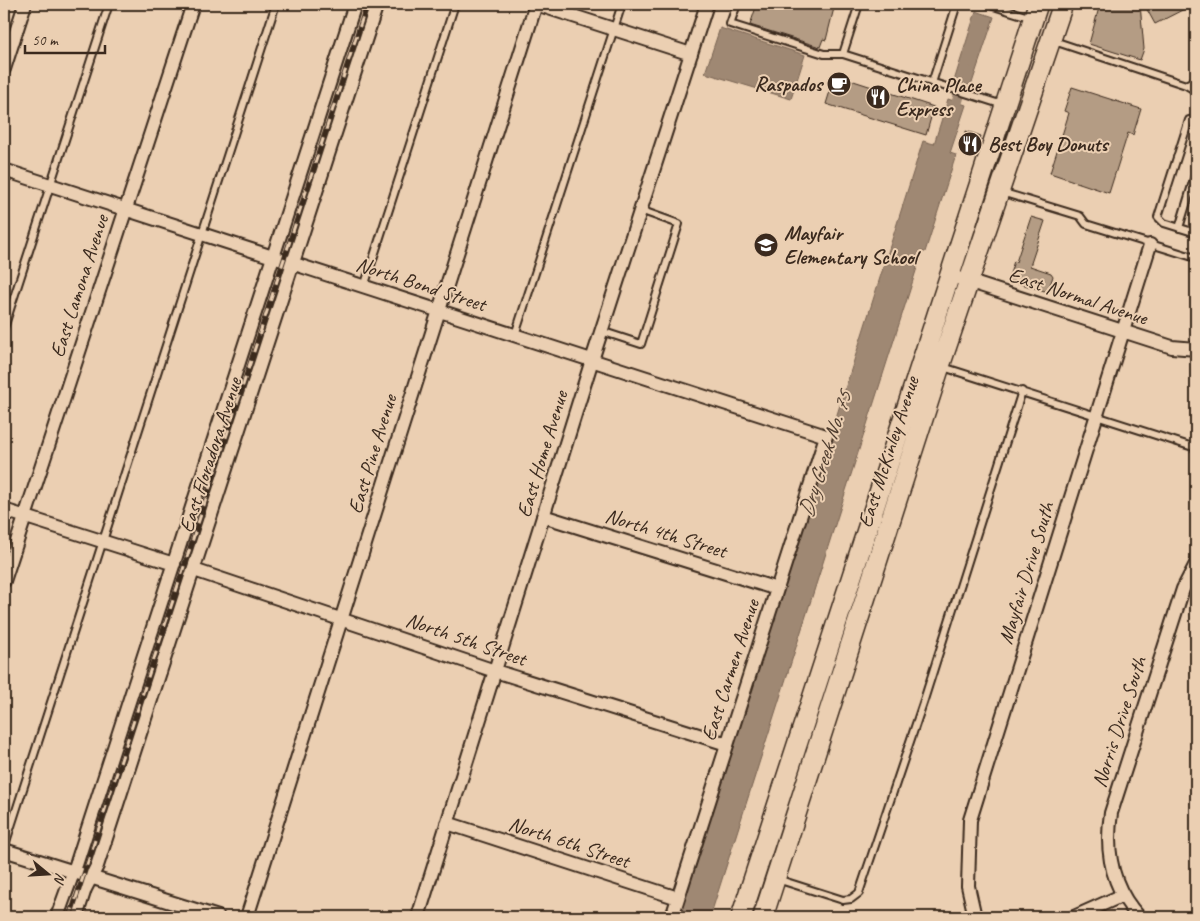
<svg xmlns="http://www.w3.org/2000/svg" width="1200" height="921" font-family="Caveat,sans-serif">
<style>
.water{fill:#9f8873;stroke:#776251}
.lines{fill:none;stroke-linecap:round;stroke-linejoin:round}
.canal{stroke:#9f8873;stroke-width:11}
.building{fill:#b49c84;stroke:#3b2a1e}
.service-casing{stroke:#3b2a1e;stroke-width:10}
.minor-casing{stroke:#3b2a1e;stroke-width:16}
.secondary-casing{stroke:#3b2a1e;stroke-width:22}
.service{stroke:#ebcfb2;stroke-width:6}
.minor{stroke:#ebcfb2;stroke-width:12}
.secondary{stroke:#ebcfb2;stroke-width:19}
.rail-casing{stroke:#3b2a1e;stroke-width:5}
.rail{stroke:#ebcfb2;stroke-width:3;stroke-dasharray:9;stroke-linecap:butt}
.labels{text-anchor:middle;stroke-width:4;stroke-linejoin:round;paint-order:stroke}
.poi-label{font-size:21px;font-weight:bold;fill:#3b2a1e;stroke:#ebcfb2;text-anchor:start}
.street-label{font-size:21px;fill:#3b2a1e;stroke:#ebcfb2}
.water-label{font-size:22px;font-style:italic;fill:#4f3d2f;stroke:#ebcfb2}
</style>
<rect width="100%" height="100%" fill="#ebcfb2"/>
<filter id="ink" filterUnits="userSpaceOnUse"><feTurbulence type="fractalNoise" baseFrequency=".02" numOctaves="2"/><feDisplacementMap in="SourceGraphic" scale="10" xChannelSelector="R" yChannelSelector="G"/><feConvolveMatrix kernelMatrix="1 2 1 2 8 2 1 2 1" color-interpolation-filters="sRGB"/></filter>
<g filter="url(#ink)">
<path class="water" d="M976,11l18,6 -23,69 -17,-5z
M720,28l85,27 -14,44 -86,-26z
M948,99l18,6 -16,48 6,2 -31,97h-3l-212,665h-31l244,-776 11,3z"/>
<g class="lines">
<path class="canal" d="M953,115l14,-44"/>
</g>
<path class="building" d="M757,4h78l-9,36 -3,-1 -3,8 -70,-22z
M1100,4h40l4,45 -4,11 -51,-16z
M1144,4h50l-39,20z
M835,75l99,32 -8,28 -100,-31z
M1072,87l69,22 -8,26 -5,-2 -19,60 -59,-20 19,-60 -5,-2z
M966,131l15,5 -6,20 -16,-5z
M1031,217l14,4 -15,45 21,7 2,3 -5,16 -40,-12 6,-19 2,1z"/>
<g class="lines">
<defs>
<path id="service" d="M737,4l-7,20 94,30h19
M859,4l-16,50 160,51
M987,4l45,14
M1054,41l132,44 10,-6
M932,83l25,-79
M1186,85l10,6
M1196,119l-7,1 -31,97 6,6 32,10
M1001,192l79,24 6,8 110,34
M1179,228l17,-56
M364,287l91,-283
M4,328l105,-324
M601,331l40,13 38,-120 -39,-14
M515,335l107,-331
M943,367l253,81
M4,848l272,-844
M777,879l66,21 8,-1 8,-6 65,-193 98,-309"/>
<path id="minor" d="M536,4l155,50
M4,69l21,-65
M4,170l822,266 -154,481
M949,275l223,72 24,2
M4,510l170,54
M543,516l234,73
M194,570l301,101 232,73
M4,581l189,-577
M447,823l231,75
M4,850l214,67
M57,917l20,-55 278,-858
M76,917l9,-28 12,-23 280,-862
M247,917l289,-913
M418,917l174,-557 115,-356
M975,917l-7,-31 2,-66 180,-575
M1074,917l47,-21
M1139,917c-27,-29 -34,-65 -28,-104l72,-224 13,-25"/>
<path id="secondary" d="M741,917l297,-913
M763,917l177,-551 123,-362"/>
</defs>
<use href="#service" class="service-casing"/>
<use href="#minor" class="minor-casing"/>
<use href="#secondary" class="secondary-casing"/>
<use href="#service" class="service"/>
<use href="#minor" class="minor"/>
<use href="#secondary" class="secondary"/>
<defs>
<path id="rail" d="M70,917l297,-913"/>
</defs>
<use href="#rail" class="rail-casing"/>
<use href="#rail" class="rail"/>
</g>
</g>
<defs>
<symbol id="cafe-disc" viewBox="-11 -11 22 22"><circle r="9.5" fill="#3b2a1e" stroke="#ebcfb2"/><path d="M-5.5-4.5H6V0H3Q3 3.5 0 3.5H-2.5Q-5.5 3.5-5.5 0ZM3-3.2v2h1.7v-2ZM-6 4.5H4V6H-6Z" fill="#fff"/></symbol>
<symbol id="restaurant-disc" viewBox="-11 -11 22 22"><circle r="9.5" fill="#3b2a1e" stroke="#ebcfb2"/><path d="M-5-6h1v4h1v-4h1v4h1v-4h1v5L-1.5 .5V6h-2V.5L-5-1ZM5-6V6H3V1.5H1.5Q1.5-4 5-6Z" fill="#fff"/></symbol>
<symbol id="school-disc" viewBox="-11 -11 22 22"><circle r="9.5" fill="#3b2a1e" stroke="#ebcfb2"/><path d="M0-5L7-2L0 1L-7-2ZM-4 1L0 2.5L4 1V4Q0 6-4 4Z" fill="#fff"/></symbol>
</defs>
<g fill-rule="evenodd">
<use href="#cafe-disc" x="825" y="70" width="28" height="28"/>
<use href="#restaurant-disc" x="864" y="83" width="28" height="28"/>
<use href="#restaurant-disc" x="956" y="130" width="28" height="28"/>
<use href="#school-disc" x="752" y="231" width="28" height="28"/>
</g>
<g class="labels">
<g class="poi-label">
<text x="822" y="91" text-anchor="end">Raspados</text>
<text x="896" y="92">China Place<tspan x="896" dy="24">Express</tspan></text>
<text x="988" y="151">Best Boy Donuts</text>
<text x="784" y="240">Mayfair<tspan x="784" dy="24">Elementary School</tspan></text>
</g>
<g class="street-label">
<text transform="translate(421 284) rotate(18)" y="7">North Bond Street</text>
<text transform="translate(79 286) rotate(-72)" y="7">East Lamona Avenue</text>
<text transform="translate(1078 296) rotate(18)" y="7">East Normal Avenue</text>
<text transform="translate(888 452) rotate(-72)" y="7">East McKinley Avenue</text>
<text transform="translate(372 454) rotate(-73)" y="7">East Pine Avenue</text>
<text transform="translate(542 454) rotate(-73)" y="7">East Home Avenue</text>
<text transform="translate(210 455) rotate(-72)" y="7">East Floradora Avenue</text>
<text transform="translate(666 533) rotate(17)" y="7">North 4th Street</text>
<text transform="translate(1026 573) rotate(-73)" y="7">Mayfair Drive South</text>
<text transform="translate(466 639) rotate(19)" y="7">North 5th Street</text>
<text transform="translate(730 670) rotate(-72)" y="7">East Carmen Avenue</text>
<text transform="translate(1119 722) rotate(-72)" y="7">Norris Drive South</text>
<text transform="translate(569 842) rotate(18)" y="7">North 6th Street</text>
</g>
<g class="water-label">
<text transform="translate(824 454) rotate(-72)" y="8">Dry Creek No. 75</text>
</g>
</g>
<rect width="1200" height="921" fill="none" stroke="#ebcfb2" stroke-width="20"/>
<rect x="10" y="10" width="1180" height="901" fill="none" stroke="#3b2a1e" stroke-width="2" filter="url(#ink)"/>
<g transform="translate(48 874) rotate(108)" stroke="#ebcfb2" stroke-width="4" paint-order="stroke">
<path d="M0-4L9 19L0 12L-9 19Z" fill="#3b2a1e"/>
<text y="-8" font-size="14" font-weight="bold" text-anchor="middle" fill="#3b2a1e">N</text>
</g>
<path d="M25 45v8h80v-8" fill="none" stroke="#3b2a1e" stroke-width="2.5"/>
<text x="32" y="45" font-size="15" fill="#3b2a1e" stroke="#ebcfb2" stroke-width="4" paint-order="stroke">50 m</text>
</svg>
